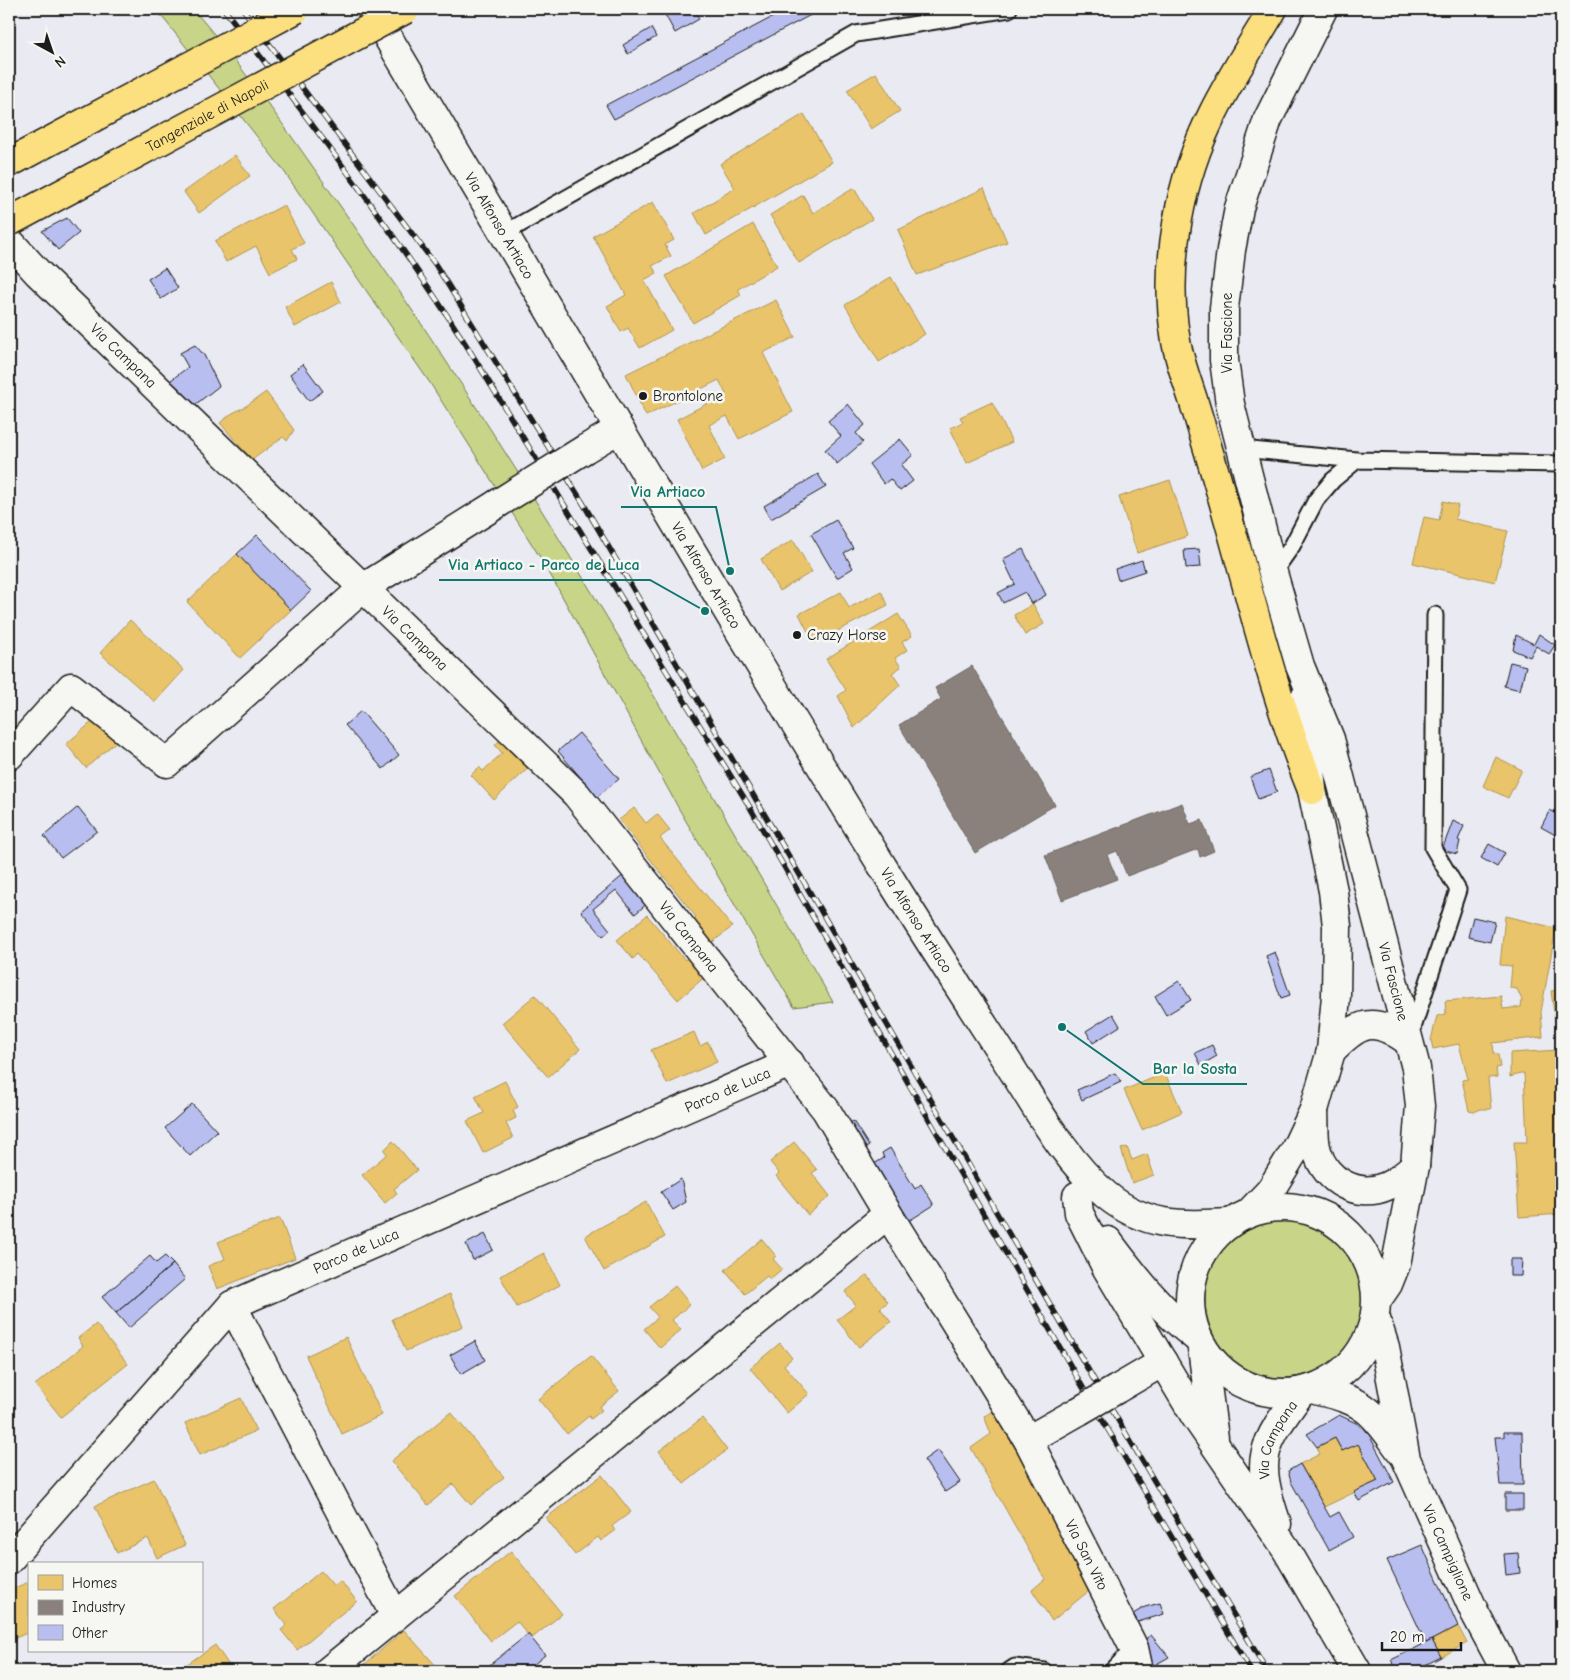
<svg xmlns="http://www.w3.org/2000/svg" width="1570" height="1680" font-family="'Comic Neue',sans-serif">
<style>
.green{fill:#c8d487;stroke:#727852}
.homes{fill:#e9c46a;stroke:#ac9253}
.industry{fill:#8a817c;stroke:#69635f}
.building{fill:#b8bff0;stroke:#1c1c1c}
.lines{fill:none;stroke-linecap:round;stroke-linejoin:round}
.lane-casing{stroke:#1c1c1c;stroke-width:19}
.street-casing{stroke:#1c1c1c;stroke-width:31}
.secondary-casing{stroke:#1c1c1c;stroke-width:31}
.highway-casing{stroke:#1c1c1c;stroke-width:31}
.lane{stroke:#f6f6f2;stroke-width:15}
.street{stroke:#f6f6f2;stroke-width:28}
.secondary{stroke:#f6f6f2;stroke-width:28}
.highway{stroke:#fce080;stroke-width:28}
.rail-casing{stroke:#1c1c1c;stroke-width:5.5}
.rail{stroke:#f6f6f2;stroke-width:4;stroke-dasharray:11;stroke-linecap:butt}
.street-bridge-casing{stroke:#1c1c1c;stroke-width:31;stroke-linecap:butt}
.highway-bridge-casing{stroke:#1c1c1c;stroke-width:31;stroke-linecap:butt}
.street-bridge{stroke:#f6f6f2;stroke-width:28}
.highway-bridge{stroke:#fce080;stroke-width:28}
.poi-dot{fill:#1c1c1c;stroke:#f6f6f2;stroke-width:2}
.labels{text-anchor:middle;stroke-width:5;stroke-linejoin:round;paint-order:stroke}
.street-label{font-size:15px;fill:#1c1c1c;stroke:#f6f6f2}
.poi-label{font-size:15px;fill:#1c1c1c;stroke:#f6f6f2;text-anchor:start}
.leader{fill:none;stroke:#0f766e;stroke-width:2}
.callout-dot{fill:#0f766e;stroke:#f6f6f2;stroke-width:2}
.callout-label{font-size:16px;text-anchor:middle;font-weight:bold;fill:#0f766e;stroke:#f6f6f2;stroke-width:5;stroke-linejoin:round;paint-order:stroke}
</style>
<rect width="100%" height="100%" fill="#eaebf2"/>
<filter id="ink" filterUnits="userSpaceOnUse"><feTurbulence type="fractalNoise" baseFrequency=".02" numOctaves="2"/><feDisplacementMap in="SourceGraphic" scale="10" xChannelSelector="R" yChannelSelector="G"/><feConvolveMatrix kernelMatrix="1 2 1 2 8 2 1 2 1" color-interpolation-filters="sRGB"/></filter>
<g filter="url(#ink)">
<path class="green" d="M156,9h37c63,73 117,154 173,234 170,243 317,502 467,759l-39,5 -115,-198 -134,-244 -115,-182 -149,-216z
M1205 1299a79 79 0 1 1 158 0a79 79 0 1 1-158 0Z"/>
<path class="homes" d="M876,73l24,38 -29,18 -24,-39z
M804,114l28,48 -126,73 -12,-22 41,-25 -15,-24z
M235,155l15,21 -51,37 -15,-21z
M854,188l18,31 -73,44 -29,-48 33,-20 10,18z
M984,188l23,54 -90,33 -19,-45z
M653,202l21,38 -9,5 6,11 -19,10 5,7 -13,7 28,50 -32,18 -12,-20 -7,4 -14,-26 19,-11 -33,-59z
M284,205l20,38 -12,6 5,10 -27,14 -14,-27 -30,16 -11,-21z
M753,224l24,42 -39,23 3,6 -48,28 -27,-47z
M891,277l34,57 -46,28 -34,-57z
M331,282l10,20 -46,25 -10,-20z
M776,300l19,37 -32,16 30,59 -54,27 -12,-23 -18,9 16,34 -23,12 -25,-52 49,-25 -7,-14 -73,36 -20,-42z
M266,392l28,38 -7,11 -4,-4 -31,23 -32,-37 11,-9 15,-8z
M992,402l20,40 -45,21 -17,-35 13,-6 -3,-5z
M1170,480l18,56 -51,17 -18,-56z
M1443,501l15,4 -3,14 53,12 -13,51 -82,-19 11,-46 15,3z
M793,540l19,32 -33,19 -18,-32z
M237,554l54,56 -51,48 -53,-56z
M881,591l7,14 -74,38 -15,-29 42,-22 8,16z
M1033,604l11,20 -19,11 -11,-20z
M898,614l14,22 -10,6 5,8 -12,8 6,9 -9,6 8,12 -46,43 -16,-32 8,-6 -20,-31z
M130,620l54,50 -29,32 -55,-49z
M99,716l20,23 -33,29 -20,-24z
M506,734l28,29 -40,37 -23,-25 8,-8 4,4 19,-18 -7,-8z
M1496,757l26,13 -14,28 -25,-12z
M634,808l12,15 11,-9 13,16 -10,8 72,89 -22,17 -18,-23 4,-4 -77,-97z
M647,915l38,45 5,-4 17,19 -29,25 -40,-46 -5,5 -16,-19z
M1505,916l51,12 -15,84 2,25 -50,6 1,11h4l2,13 -4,1 1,9 -9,1 3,31h-10l-7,3 -5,-1 -7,-31 6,-1 -9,-35 -26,5 -2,-9 6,-24 9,-2 -1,-13 56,-5 2,13 18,-2 1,-7 -5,-11 -7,-1 2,-22 -12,-1z
M1561,990v45l-4,1 -6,-45z
M535,995l45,54 -32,28 -46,-54z
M694,1032l6,14 8,-4 9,20 -50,22 -16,-34z
M1559,1050v15h2v149l-42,3 -5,-75h13l-3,-69 -14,4v-24z
M1165,1073l17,39 -40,18 -18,-40z
M505,1081l13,26 -5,3 3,8 -10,5 7,15 -30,15 -16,-32 17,-8 -9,-17z
M393,1141l24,29 -23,19 3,4 -12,10 -23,-28 25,-21 -3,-4z
M794,1142l23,28 -5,3 18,23 -22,19 -32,-39 3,-3 -9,-11z
M1127,1147l5,13 15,-6 7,21 -22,8 -11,-34z
M646,1202l19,35 -61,34 -19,-35z
M280,1218l15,40 -78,31 -9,-23 17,-7 -7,-17z
M762,1239l14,17 -3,3 9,10 -12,10 -3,-3 -22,18 -20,-24z
M544,1253l16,32 -43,22 -17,-31z
M867,1275l21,27 -8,6 11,14 -32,25 -22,-27 19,-15 -11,-13z
M675,1286l15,18 -18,16 9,10 -21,18 -16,-19 14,-12 -9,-10z
M450,1294l13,32 -57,25 -14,-32z
M96,1324l32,40 -67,53 -26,-32 48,-39 -5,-8z
M346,1337l36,78 -40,19 -36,-78z
M780,1343l12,15 -8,7 25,29 -22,19 -37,-45z
M591,1356l28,35 -20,16 3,3 -11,9 -2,-3 -22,18 -29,-35z
M241,1398l15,33 -56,24 -15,-32z
M994,1411l101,175 -43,35 -20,-31 13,-11 -74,-131 20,-14 -7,-18z
M451,1412l53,65 -33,28 -18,-21 -25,21 -37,-44z
M702,1418l25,32 -43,34 -25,-33z
M1335,1438l7,13 16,-7 20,37 -54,26 -24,-43 20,-10 -3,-7z
M602,1475l29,37 -19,14 3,5 -14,10 -3,-4 -23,18 -29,-37z
M154,1479l31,66 -28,13 -9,-20 -31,15 -22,-47z
M511,1551l51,63 -31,25 -14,-18 -26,20 -36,-45z
M321,1571l13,15 6,-5 17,20 -60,49 -16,-20 6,-5 -13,-16z
M29,1582v50l-20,9v-51z
M1458,1626l9,17 -26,14 -9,-17z
M404,1630l34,38 -3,3h-78z
M215,1645l18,26h-56z"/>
<path class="industry" d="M972,666l83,139 -80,48 -76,-128 42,-26 -6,-11z
M1182,803l8,21 12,-4 12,31 -14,6 -2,-8 -71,27 -10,-25 -10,4 10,24 -55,21 -17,-45z"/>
<path class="building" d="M662,9h32l5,10 -24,14z
M788,9h34l-208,110 -8,-14z
M651,28l5,9 -28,17 -5,-9z
M67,218l12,15 -21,17 -16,-19z
M165,268l13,20 -17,11 -13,-20z
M195,345l9,10 15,31 -28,22 -25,-24 22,-17 -8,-14z
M303,364l20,27 -14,10 -19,-27z
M848,404l17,21 -9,8 7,9 -26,22 -12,-14 16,-14 -13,-15z
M900,439l13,16 -12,10 12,16 -13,10 -10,-12 -6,5 -15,-20z
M818,474l8,13 -55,32 -7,-13z
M836,520l17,28 -9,5 9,15 -16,10 -26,-44z
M257,535l54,56 -20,19 -54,-56z
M1023,549l23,46 -15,9 -6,-12 -22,11 -5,-10 17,-9 -12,-25z
M1199,549l2,18 -15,1 -2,-18z
M1142,560l3,11 -27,9 -3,-11z
M1539,634l16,11 -6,9 -13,-8 -6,11 -17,-7 3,-15 18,9z
M1510,662l16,4 -6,24 -16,-4z
M361,711l38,44 -16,14 -38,-44z
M579,733l40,46 -22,18 -39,-46z
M1269,770l8,22 -19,7 -8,-22z
M78,807l19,24 -36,27 -17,-22z
M1550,810l11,6v22l-20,-11z
M1453,821l11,5 -6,14 2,1 -3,13 -15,-4z
M1489,844l16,9 -8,14 -16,-9z
M626,873l24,28 -15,13 -19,-24 -23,19 17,21 -7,6 -22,-25z
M1473,917l22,5 -5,20 -22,-5z
M1275,952l15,43 -9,3 -15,-42z
M1179,981l12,19 -25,15 -11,-19z
M1113,1014l7,12 -27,17 -7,-12z
M1212,1045l5,11 -16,9 -6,-12z
M1115,1073l6,9 -39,18 -5,-10z
M192,1104l25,27 -27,25 -25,-28z
M853,1121l16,25 -8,5 -17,-24z
M890,1148l25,41 6,-5 13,21 -30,19 -35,-57 15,-9 -2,-5z
M681,1179l5,23 -13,8 -12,-18z
M485,1234l8,16 -20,10 -7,-16z
M150,1256l6,7 9,-7 8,8 -57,49 -14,-16z
M1510,1259h12l-1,17h-11z
M173,1264l12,15 -56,49 -13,-15z
M475,1341l10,19 -24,14 -11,-19z
M1339,1415l17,8 12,10 26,49 -35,19 -5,-9 24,-11 -20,-37 -16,7 -7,-13 -18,9 -10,-13z
M1504,1432h18l1,53h-23l-5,-48h9z
M938,1450l22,32 -15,10 -21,-32z
M1300,1464l30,53 9,-5 14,25 -24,13 -38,-68 -3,-11z
M1505,1494h18v16h-18z
M1422,1545l36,81 -32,17 -39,-83z
M1518,1553l2,20 -14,2 -2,-21z
M1160,1603l4,11 -26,8 -5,-8 12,-7z
M528,1634l17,21 -19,16h-44z
M1151,1635l18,22 -16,9 -9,-26z
M1432,1640l9,17 -28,14h-15l-7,-11z"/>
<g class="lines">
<defs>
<path id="lane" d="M503,234l353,-200 153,-25
M1241,449l116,11 204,4
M1273,573l19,-27 24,-46 17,-20 24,-20
M1410,1037l48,-147 -25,-42 2,-233
M1009,1671l6,-4 29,4
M1112,1671l22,-23"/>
<g id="street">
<path id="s1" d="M9,241l29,32 538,521 250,316 62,104 140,226 51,-29"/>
<path d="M585,449l34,-20"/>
<path d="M9,756l62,-69 96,76 196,-175 134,-84"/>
<path d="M232,1305l163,311"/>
<path d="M1117,1389l46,-27"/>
<path id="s2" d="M1028,1440l106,208 5,23"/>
<path id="s3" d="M9,1560l223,-255 558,-242"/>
<path d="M328,1671l560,-457"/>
</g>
<g id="secondary">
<path id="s4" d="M371,9c174,292 344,587 523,876 38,61 77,121 116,181 28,44 56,95 96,129 39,32 76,31 123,28"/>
<path id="s5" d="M1323,9l-55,110 -29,89 -8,42 -7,58v52l6,44 43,169 27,93 30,73 86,329 4,38 -5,60 -19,98 -8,20 -11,16"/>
<path d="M1331,1051c29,-30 42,-35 77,-10"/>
<path d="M1314,1112c1,12 -1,27 3,39 8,30 41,48 70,35 11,-5 19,-12 28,-20"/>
<path d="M1077,1196l2,17 27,54 89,149 91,133 71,122"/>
<circle cx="1283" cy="1300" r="93"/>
<path d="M1250,1212l20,-21 25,-41 19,-40 17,-59 5,-55 1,-70 -4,-35 -21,-101 -9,-90"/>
<path d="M1108,1241c26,35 54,71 89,97"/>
<path id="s6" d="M1375,1316l10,31 21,112 69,154 31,58"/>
<path d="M1202,1348l12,90"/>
<path d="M1312,1389c17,5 38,8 52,19 16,11 27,31 39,46"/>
<path id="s7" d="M1277,1524c-23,-67 -16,-77 25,-133"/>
</g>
<path id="highway" d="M1273,9c-20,34 -42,68 -60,104 -33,65 -49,149 -38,222 3,24 13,48 20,71 12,40 24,79 35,119 25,89 47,180 82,265"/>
</defs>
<use href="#lane" class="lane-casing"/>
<use href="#street" class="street-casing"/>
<use href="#secondary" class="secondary-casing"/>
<use href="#highway" class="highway-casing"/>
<use href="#lane" class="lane"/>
<use href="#street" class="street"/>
<use href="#secondary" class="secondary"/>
<use href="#highway" class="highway"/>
<defs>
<path id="rail" d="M224,9c84,109 167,218 241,334l283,461 333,580 170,287
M243,9l192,255 148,239 510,875 174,293"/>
</defs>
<use href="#rail" class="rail-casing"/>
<use href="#rail" class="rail"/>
<defs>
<path id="street-bridge" d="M497,504l88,-55
M1079,1411l38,-22"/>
<g id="highway-bridge">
<path d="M9,163l287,-154"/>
<path id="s8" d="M9,222l397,-213"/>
</g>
</defs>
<use href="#street-bridge" class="street-bridge-casing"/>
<use href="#highway-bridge" class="highway-bridge-casing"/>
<use href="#street-bridge" class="street-bridge"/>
<use href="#highway-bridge" class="highway-bridge"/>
</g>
</g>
<g class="poi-dot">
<circle cx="643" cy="396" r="5"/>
<circle cx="797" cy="635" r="5"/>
</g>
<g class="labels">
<g class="street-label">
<text dy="5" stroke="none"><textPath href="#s8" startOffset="225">Tangenziale di Napoli</textPath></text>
<text dy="5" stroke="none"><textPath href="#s4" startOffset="252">Via Alfonso Artiaco</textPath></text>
<text transform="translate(1227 333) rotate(-90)" y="5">Via Fascione</text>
<text dy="5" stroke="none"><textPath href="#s1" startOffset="162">Via Campana</textPath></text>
<text dy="5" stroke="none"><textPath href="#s4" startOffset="658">Via Alfonso Artiaco</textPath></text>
<text dy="5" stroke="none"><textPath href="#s1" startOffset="568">Via Campana</textPath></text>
<text dy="5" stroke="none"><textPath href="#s4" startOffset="1062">Via Alfonso Artiaco</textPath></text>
<text dy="5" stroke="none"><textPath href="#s1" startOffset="974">Via Campana</textPath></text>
<text dy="5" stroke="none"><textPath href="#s5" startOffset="1015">Via Fascione</textPath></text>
<text dy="5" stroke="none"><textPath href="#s3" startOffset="879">Parco de Luca</textPath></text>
<text dy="5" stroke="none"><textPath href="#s3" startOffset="474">Parco de Luca</textPath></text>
<text dy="5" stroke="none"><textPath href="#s7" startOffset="89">Via Campana</textPath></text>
<text dy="5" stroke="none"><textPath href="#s6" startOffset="249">Via Campiglione</textPath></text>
<text dy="5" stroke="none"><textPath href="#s2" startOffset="129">Via San Vito</textPath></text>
</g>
<g class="poi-label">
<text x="653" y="401">Brontolone</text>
<text x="807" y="640">Crazy Horse</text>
</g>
</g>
<path class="leader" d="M730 571L716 507H621M705 611L650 580H439M1062 1027L1143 1084H1247"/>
<g class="callout-dot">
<circle cx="730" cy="571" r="5"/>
<circle cx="705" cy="611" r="5"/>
<circle cx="1062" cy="1027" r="5"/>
</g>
<g class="callout-label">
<text x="668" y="497">Via Artiaco</text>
<text x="544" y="570">Via Artiaco - Parco de Luca</text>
<text x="1195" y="1074">Bar la Sosta</text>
</g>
<rect width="1570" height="1680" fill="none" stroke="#f6f6f2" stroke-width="30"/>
<rect x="15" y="15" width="1540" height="1650" fill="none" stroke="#1c1c1c" stroke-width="2" filter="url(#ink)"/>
<rect x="28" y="1562" width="175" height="90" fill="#f6f6f2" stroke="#9f9f9c"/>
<rect x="38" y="1575" width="25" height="15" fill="#e9c46a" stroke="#9f9f9c"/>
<text x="72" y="1588" font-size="15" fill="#1c1c1c">Homes</text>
<rect x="38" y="1600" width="25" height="15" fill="#8a817c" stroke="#9f9f9c"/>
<text x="72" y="1612" font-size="15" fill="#1c1c1c">Industry</text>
<rect x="38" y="1625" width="25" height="15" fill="#b8bff0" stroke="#9f9f9c"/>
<text x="72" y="1638" font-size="15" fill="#1c1c1c">Other</text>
<g transform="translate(52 52) rotate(140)" stroke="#f6f6f2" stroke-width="4" paint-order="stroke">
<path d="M0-4L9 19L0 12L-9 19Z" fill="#1c1c1c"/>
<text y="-8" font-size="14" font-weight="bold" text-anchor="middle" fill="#1c1c1c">N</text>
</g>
<path d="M1382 1642v8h79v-8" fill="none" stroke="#1c1c1c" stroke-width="2.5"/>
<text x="1390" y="1642" font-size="15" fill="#1c1c1c" stroke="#f6f6f2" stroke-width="4" paint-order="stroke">20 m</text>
</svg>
